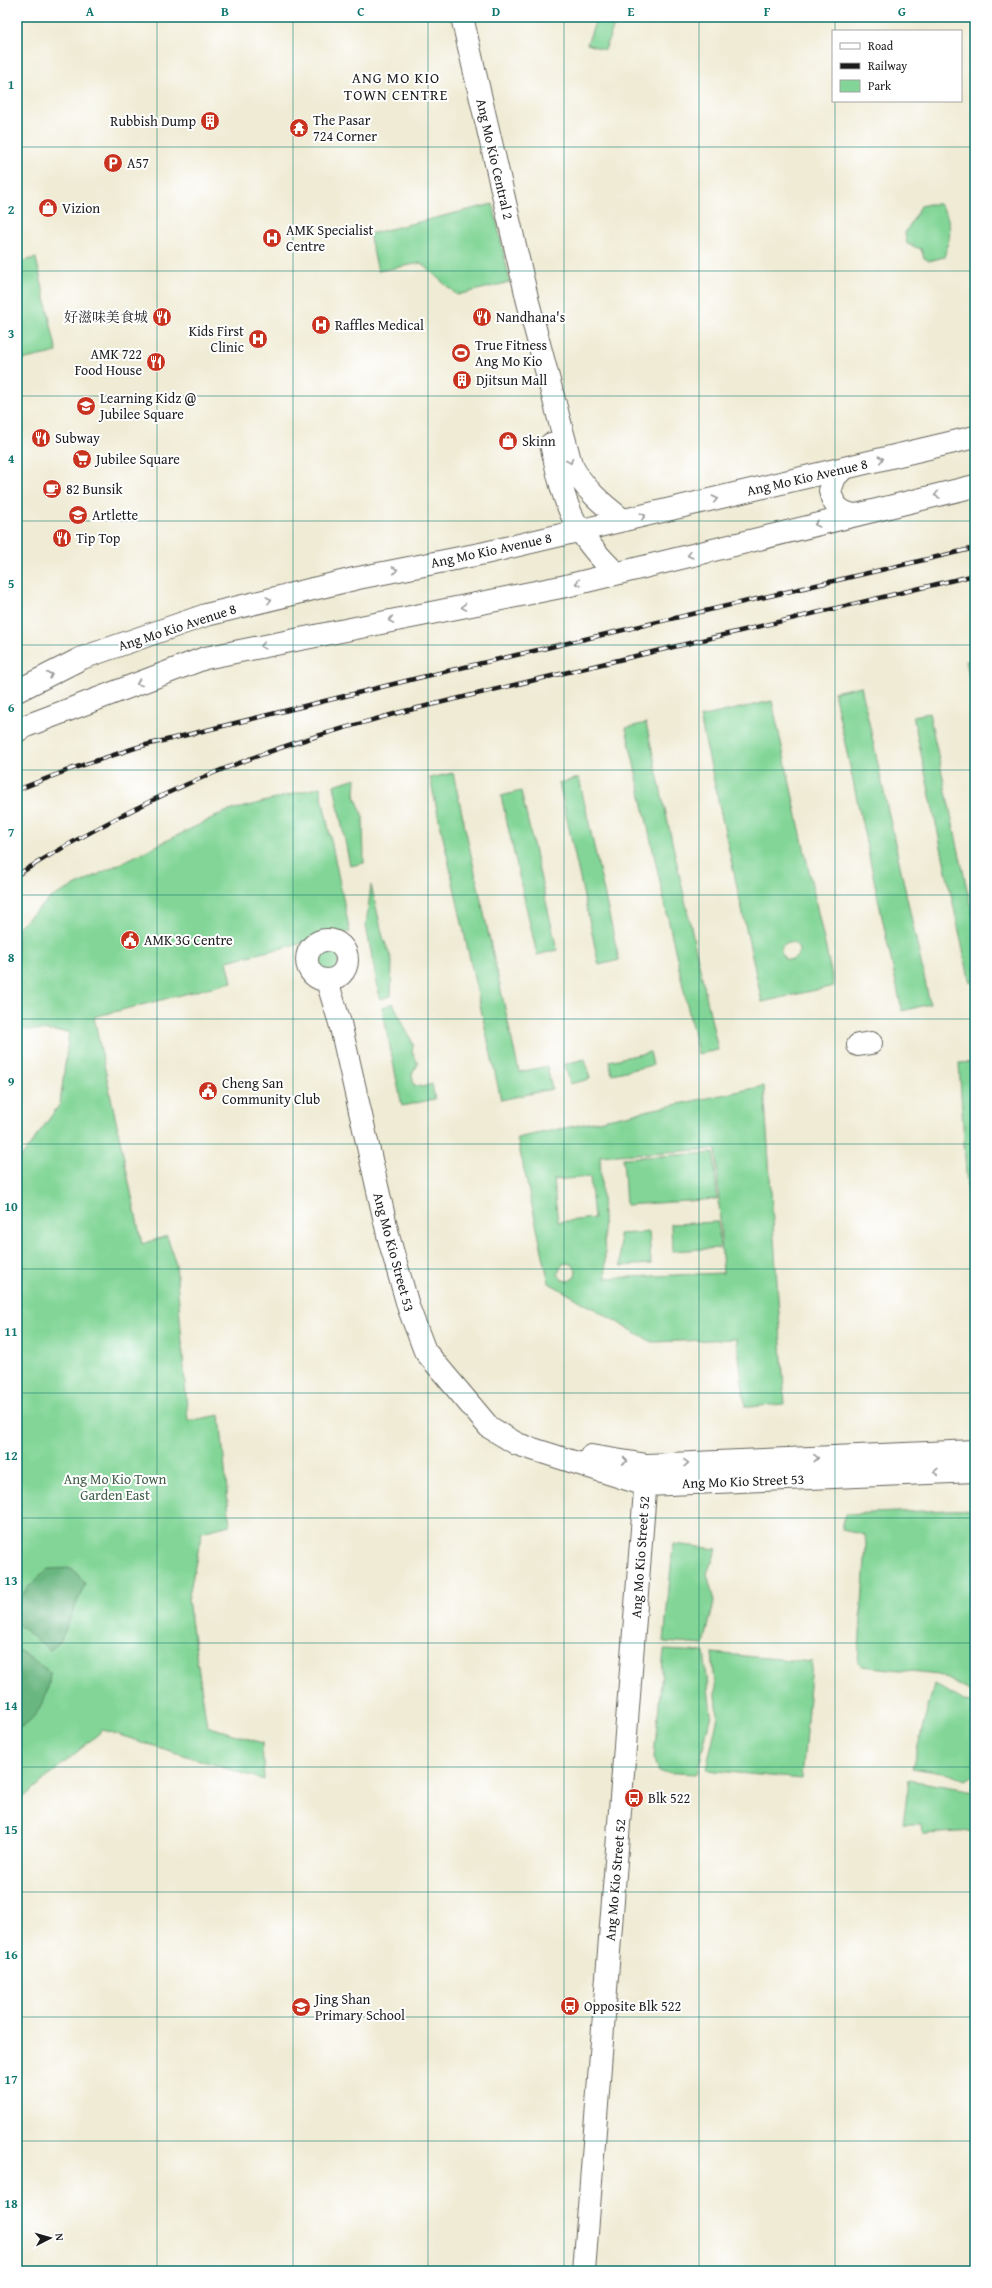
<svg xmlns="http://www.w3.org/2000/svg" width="992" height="2288" font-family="'Gentium Book Plus','Noto Serif SC',serif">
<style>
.green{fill:#82d597;stroke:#4f785a;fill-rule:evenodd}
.forest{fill:#69b680;stroke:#42694e}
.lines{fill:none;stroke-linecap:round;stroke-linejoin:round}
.minor-casing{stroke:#66645c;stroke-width:24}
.primary-casing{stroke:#66645c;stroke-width:24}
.minor{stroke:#fff;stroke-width:22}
.primary{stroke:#fff;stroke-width:22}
.rail-casing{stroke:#1c1c1c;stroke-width:4.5}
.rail{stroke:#fff;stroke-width:3;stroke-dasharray:9;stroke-linecap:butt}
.oneway{stroke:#999}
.grid{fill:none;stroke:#0f766e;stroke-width:1;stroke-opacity:0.55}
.labels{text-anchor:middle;stroke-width:4;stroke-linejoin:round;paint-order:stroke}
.poi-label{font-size:14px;fill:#1c1c1c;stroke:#fff;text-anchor:start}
.street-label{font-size:14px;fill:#1c1c1c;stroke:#fff}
.park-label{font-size:14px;fill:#405d47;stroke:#fff}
.neighbourhood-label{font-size:15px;letter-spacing:1px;fill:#1c1c1c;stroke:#fff}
.neatline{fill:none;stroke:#0f766e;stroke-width:1.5}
.grid-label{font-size:13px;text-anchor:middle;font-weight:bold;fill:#0f766e}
</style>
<rect width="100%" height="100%" fill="#fff"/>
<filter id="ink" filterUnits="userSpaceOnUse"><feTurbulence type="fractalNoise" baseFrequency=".025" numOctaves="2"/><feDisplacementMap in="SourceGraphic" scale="8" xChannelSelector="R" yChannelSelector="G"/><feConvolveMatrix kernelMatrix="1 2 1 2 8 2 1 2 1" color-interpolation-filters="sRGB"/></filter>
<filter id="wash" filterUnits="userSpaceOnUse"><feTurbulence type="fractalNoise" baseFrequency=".012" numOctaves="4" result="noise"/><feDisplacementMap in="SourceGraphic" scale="16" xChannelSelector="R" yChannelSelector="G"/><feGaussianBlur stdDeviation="0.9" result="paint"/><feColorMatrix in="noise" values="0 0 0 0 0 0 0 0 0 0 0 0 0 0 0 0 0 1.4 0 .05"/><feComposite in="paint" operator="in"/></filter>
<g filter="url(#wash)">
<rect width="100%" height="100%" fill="#efebd4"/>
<path class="green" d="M597,17h20l-12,33 -18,-6z
M493,204l17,78 -53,13 -36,-32 -43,8 -9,-37z
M929,204h10c15,17 12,33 5,53l-15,4 -5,-3 -3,-9 -14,-5 -2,-11 16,-27z
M36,258l21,94 -40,9v-99z
M975,659v43l-9,-41z
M861,686l69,318 -28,7 -68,-319z
M772,701l62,285 -72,16 -62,-285zM788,942l7,1 4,6 -1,7 -6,4 -7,-1 -4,-6 1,-7z
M929,713l46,213v55l-5,2 -57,-267z
M646,723l72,327 -20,4 -72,-326z
M453,773l66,299 28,-6 5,23 -51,11 -71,-322z
M356,778l-1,17 8,22 1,46 -14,3 -16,-81z
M579,778l40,182 -20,5 -40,-182z
M320,787l30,145 -123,29 5,21 -138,35 48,227 25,-8 9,29 12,156 32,-6 10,110 -28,7 -14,68 19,126 55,17 2,37 -161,-50 -86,73v-640l43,-59 9,-72 -52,-3v-101l35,-31 173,-85z
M521,791l36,159 -20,5 -36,-159z
M371,885l12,52 9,23 -1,36 -11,3 -14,-73z
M313 960a13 13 0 1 1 26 0a13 13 0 1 1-26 0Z
M393,1003l20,41 -1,8 6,12 -6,10 2,11 8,2 10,-3 3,15 -33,7 -20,-98z
M650,1052l3,13 -41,9 -3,-13z
M585,1059l5,20 -20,5 -5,-20z
M975,1062v4l-4,1 4,58v190l-16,-252z
M764,1086l21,318 -40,3 -8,-68 -85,3 -103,-59 -32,-145zM716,1149l7,124 -117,5 -6,-122zM590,1177l4,41 -36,4 -5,-42zM565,1263l7,1 4,6 -1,7 -6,4 -7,-1 -4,-6 2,-7z
M714,1153l3,46 -91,6 -3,-47z
M718,1222l2,26 -48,3 -1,-27z
M649,1232l2,32 -30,2 -2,-32z
M975,1509v183h-4l-32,-18 -78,-8 -3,-3 8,-119 -1,-9 -23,-5 3,-16z
M673,1544l44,5 -10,24 7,28 -10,44 -40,-3z
M664,1650l40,2 7,62 -14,60 -38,-2 -5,-15z
M712,1653l100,9 -10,117 -96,-9 12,-54z
M934,1684l29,17 12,1 -1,73 -8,5 -18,-6 -36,-6z
M909,1780l66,11v40l-52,3 -1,-10h-19z"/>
<path class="forest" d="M72,1568l13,16 -25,58 -10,8 -33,-26c0,-33 8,-33 31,-55z
M17,1649l33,23c-1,23 -11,47 -33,57z"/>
</g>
<g filter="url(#ink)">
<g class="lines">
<defs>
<path id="minor" d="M462,17l66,285 43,162c12,24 31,40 52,56
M551,444c13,58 20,87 65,129
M307 960a20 20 0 1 1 40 0a20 20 0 1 1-40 0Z
M327,981l13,42 49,216 20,70 16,42 64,76 28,17 129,41 329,-14
M858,1045l13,-2
M591,1456l56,9 328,-14
M584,2271l63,-806"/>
<path id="primary" d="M844,468l-9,9 -5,14c3,14 10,22 25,24
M17,691l65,-33 124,-43 152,-37 127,-25 490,-116
M17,731l9,-5 179,-68 361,-72 409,-100"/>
</defs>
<use href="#minor" class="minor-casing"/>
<use href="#primary" class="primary-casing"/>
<use href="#minor" class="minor"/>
<use href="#primary" class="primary"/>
<defs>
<path id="rail" d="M17,790l54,-21 67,-22 284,-70 553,-129
M17,875c70,-43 144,-83 222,-112 53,-21 108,-36 162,-51l574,-137"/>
</defs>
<use href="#rail" class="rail-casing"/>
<use href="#rail" class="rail"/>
</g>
<defs><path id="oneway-chevron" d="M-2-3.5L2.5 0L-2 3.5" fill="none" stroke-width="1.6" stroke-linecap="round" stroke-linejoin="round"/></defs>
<g class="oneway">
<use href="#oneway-chevron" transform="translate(881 459) rotate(-13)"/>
<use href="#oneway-chevron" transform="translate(570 461) rotate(70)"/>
<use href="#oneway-chevron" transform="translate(937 495) rotate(166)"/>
<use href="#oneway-chevron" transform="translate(715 499) rotate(-13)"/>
<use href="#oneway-chevron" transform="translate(643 516) rotate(-13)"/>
<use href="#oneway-chevron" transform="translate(817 524) rotate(166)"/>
<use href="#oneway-chevron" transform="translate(690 555) rotate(166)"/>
<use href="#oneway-chevron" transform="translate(395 570) rotate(-11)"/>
<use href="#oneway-chevron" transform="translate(578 583) rotate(167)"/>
<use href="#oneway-chevron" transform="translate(269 600) rotate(-14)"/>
<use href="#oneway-chevron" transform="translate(464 607) rotate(170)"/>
<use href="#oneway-chevron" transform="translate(391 620) rotate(170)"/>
<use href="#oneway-chevron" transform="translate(263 646) rotate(168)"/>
<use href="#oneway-chevron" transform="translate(50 675) rotate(-27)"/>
<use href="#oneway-chevron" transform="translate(139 683) rotate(159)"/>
<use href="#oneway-chevron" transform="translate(816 1458) rotate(-2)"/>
<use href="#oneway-chevron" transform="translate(625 1461) rotate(9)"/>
<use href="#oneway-chevron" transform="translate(686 1463) rotate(-2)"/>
<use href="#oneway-chevron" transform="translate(936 1472) rotate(178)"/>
</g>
</g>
<path class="grid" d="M157,17v2254M293,17v2254M428,17v2254M564,17v2254M699,17v2254M835,17v14M835,101v2170M17,147h958M17,271h958M17,396h958M17,521h958M17,645h958M17,770h958M17,895h958M17,1019h958M17,1144h958M17,1269h958M17,1393h958M17,1518h958M17,1643h958M17,1767h958M17,1892h958M17,2017h958M17,2141h958"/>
<defs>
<symbol id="building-disc" viewBox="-11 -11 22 22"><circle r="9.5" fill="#c8321e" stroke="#fff"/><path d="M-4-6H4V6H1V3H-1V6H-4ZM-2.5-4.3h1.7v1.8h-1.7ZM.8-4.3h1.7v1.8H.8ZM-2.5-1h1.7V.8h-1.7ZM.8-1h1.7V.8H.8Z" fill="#fff"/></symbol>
<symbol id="temple-disc" viewBox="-11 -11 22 22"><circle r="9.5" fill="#c8321e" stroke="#fff"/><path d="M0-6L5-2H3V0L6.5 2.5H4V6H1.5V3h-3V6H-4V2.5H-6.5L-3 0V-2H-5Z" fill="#fff"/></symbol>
<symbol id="parking-disc" viewBox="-11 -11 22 22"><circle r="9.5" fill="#c8321e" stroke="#fff"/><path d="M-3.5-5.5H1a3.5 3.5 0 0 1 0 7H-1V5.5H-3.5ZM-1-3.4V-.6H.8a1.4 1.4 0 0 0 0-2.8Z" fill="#fff"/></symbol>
<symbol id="shop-disc" viewBox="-11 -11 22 22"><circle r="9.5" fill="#c8321e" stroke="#fff"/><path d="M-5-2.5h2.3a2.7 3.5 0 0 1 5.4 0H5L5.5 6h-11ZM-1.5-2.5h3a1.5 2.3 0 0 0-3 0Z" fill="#fff"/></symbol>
<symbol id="hospital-disc" viewBox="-11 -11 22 22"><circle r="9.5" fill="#c8321e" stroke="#fff"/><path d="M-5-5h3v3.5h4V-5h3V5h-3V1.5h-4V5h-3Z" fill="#fff"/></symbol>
<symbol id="restaurant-disc" viewBox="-11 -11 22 22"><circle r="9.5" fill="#c8321e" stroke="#fff"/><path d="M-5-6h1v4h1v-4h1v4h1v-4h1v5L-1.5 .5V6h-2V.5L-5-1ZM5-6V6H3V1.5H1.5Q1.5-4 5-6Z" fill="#fff"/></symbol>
<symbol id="stadium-disc" viewBox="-11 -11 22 22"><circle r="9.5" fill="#c8321e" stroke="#fff"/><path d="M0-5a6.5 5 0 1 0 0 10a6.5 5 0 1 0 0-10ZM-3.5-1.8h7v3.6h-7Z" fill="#fff"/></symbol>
<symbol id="school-disc" viewBox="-11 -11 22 22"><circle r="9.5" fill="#c8321e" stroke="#fff"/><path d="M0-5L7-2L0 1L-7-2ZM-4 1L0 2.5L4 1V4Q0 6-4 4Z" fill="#fff"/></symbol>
<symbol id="supermarket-disc" viewBox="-11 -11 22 22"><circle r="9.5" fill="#c8321e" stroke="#fff"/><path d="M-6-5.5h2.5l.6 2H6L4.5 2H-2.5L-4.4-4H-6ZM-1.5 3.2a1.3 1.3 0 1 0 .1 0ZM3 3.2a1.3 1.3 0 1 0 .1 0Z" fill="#fff"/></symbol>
<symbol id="cafe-disc" viewBox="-11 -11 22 22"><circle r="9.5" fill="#c8321e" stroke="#fff"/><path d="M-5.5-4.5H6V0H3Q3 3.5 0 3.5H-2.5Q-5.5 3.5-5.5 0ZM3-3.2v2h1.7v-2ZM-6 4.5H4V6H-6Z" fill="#fff"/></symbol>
<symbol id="civic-disc" viewBox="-11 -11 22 22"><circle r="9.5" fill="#c8321e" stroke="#fff"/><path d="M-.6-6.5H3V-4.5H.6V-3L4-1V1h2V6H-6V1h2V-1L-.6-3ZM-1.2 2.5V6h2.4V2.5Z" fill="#fff"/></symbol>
<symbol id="bus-disc" viewBox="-11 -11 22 22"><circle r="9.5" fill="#c8321e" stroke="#fff"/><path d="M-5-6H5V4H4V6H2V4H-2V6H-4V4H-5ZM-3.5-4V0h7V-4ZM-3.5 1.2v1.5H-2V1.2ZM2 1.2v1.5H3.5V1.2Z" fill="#fff"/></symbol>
</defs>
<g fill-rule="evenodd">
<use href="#building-disc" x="199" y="110" width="22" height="22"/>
<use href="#temple-disc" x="288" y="117" width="22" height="22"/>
<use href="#parking-disc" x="102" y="152" width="22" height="22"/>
<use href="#shop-disc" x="37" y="197" width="22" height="22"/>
<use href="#hospital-disc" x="261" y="227" width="22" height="22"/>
<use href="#restaurant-disc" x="151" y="306" width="22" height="22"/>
<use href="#restaurant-disc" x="471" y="306" width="22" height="22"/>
<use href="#hospital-disc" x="310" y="314" width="22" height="22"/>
<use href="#hospital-disc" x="247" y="328" width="22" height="22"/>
<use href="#stadium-disc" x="450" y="342" width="22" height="22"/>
<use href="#restaurant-disc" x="145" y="351" width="22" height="22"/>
<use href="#building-disc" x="451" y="369" width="22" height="22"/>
<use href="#school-disc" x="75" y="395" width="22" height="22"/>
<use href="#restaurant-disc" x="30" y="427" width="22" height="22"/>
<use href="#shop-disc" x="497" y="430" width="22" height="22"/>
<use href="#supermarket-disc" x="71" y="448" width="22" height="22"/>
<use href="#cafe-disc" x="41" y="478" width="22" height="22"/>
<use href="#school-disc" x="67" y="504" width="22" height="22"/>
<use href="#restaurant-disc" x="51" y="527" width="22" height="22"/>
<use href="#civic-disc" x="119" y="929" width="22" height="22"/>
<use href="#civic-disc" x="197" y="1080" width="22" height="22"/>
<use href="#bus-disc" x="623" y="1787" width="22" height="22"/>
<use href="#bus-disc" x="559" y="1995" width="22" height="22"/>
<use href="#school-disc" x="290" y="1996" width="22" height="22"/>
</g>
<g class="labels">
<g class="poi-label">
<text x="313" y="125">The Pasar<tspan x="313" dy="16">724 Corner</tspan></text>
<text x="196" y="126" text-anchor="end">Rubbish Dump</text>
<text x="127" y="168">A57</text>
<text x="62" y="213">Vizion</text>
<text x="286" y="235">AMK Specialist<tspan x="286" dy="16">Centre</tspan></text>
<text x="148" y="322" text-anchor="end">好滋味美食城</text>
<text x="496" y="322">Nandhana's</text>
<text x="335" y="330">Raffles Medical</text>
<text x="244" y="336" text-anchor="end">Kids First<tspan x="244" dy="16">Clinic</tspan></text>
<text x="475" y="350">True Fitness<tspan x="475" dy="16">Ang Mo Kio</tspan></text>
<text x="142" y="359" text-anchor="end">AMK 722<tspan x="142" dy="16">Food House</tspan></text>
<text x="476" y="385">Djitsun Mall</text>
<text x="100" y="403">Learning Kidz @<tspan x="100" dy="16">Jubilee Square</tspan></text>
<text x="55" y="443">Subway</text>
<text x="522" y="446">Skinn</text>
<text x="96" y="464">Jubilee Square</text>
<text x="66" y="494">82 Bunsik</text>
<text x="92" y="520">Artlette</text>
<text x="76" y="543">Tip Top</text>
<text x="144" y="945">AMK 3G Centre</text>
<text x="222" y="1088">Cheng San<tspan x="222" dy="16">Community Club</tspan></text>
<text x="648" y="1803">Blk 522</text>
<text x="315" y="2004">Jing Shan<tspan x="315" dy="16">Primary School</tspan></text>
<text x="584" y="2011">Opposite Blk 522</text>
</g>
<g class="street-label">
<text transform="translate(495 159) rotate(77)" y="5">Ang Mo Kio Central 2</text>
<text transform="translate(807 477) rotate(-13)" y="5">Ang Mo Kio Avenue 8</text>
<text transform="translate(491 550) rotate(-12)" y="5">Ang Mo Kio Avenue 8</text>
<text transform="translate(177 627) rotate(-18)" y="5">Ang Mo Kio Avenue 8</text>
<text transform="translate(394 1252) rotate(75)" y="5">Ang Mo Kio Street 53</text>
<text transform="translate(743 1481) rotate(-2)" y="5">Ang Mo Kio Street 53</text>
<text transform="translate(640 1557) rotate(-86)" y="5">Ang Mo Kio Street 52</text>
<text transform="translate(615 1880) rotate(-85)" y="5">Ang Mo Kio Street 52</text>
</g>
<g class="park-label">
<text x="115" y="1484">Ang Mo Kio Town<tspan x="115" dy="16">Garden East</tspan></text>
</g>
<g class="neighbourhood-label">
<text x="396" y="83">ANG MO KIO<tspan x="396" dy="17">TOWN CENTRE</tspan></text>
</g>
</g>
<rect width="992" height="2288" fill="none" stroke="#fff" stroke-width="44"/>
<rect x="832" y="30" width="130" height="72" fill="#ffffff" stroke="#a4a4a4"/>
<rect x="840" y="43" width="20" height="6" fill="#ffffff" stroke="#a4a4a4"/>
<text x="868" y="50" font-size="12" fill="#1c1c1c">Road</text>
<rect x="840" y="63" width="20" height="6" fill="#1c1c1c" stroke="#a4a4a4"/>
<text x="868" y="70" font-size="12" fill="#1c1c1c">Railway</text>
<rect x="840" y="80" width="20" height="12" fill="#82d597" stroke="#a4a4a4"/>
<text x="868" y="90" font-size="12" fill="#1c1c1c">Park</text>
<g transform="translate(50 2238) rotate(84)" stroke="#ffffff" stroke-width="3" paint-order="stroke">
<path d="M0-3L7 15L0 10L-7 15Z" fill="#1c1c1c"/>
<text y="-6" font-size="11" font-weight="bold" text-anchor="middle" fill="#1c1c1c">N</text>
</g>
<rect x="22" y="22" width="948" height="2244" class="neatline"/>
<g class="grid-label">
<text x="90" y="16">A</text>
<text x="225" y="16">B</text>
<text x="361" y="16">C</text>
<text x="496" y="16">D</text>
<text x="631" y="16">E</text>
<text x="767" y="16">F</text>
<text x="902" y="16">G</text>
<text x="11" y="89">1</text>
<text x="11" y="214">2</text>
<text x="11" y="338">3</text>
<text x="11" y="463">4</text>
<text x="11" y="588">5</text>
<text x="11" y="712">6</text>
<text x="11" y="837">7</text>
<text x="11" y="962">8</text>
<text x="11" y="1086">9</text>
<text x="11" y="1211">10</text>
<text x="11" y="1336">11</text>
<text x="11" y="1460">12</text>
<text x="11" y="1585">13</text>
<text x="11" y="1710">14</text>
<text x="11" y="1834">15</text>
<text x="11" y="1959">16</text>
<text x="11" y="2084">17</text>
<text x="11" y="2208">18</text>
</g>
</svg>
